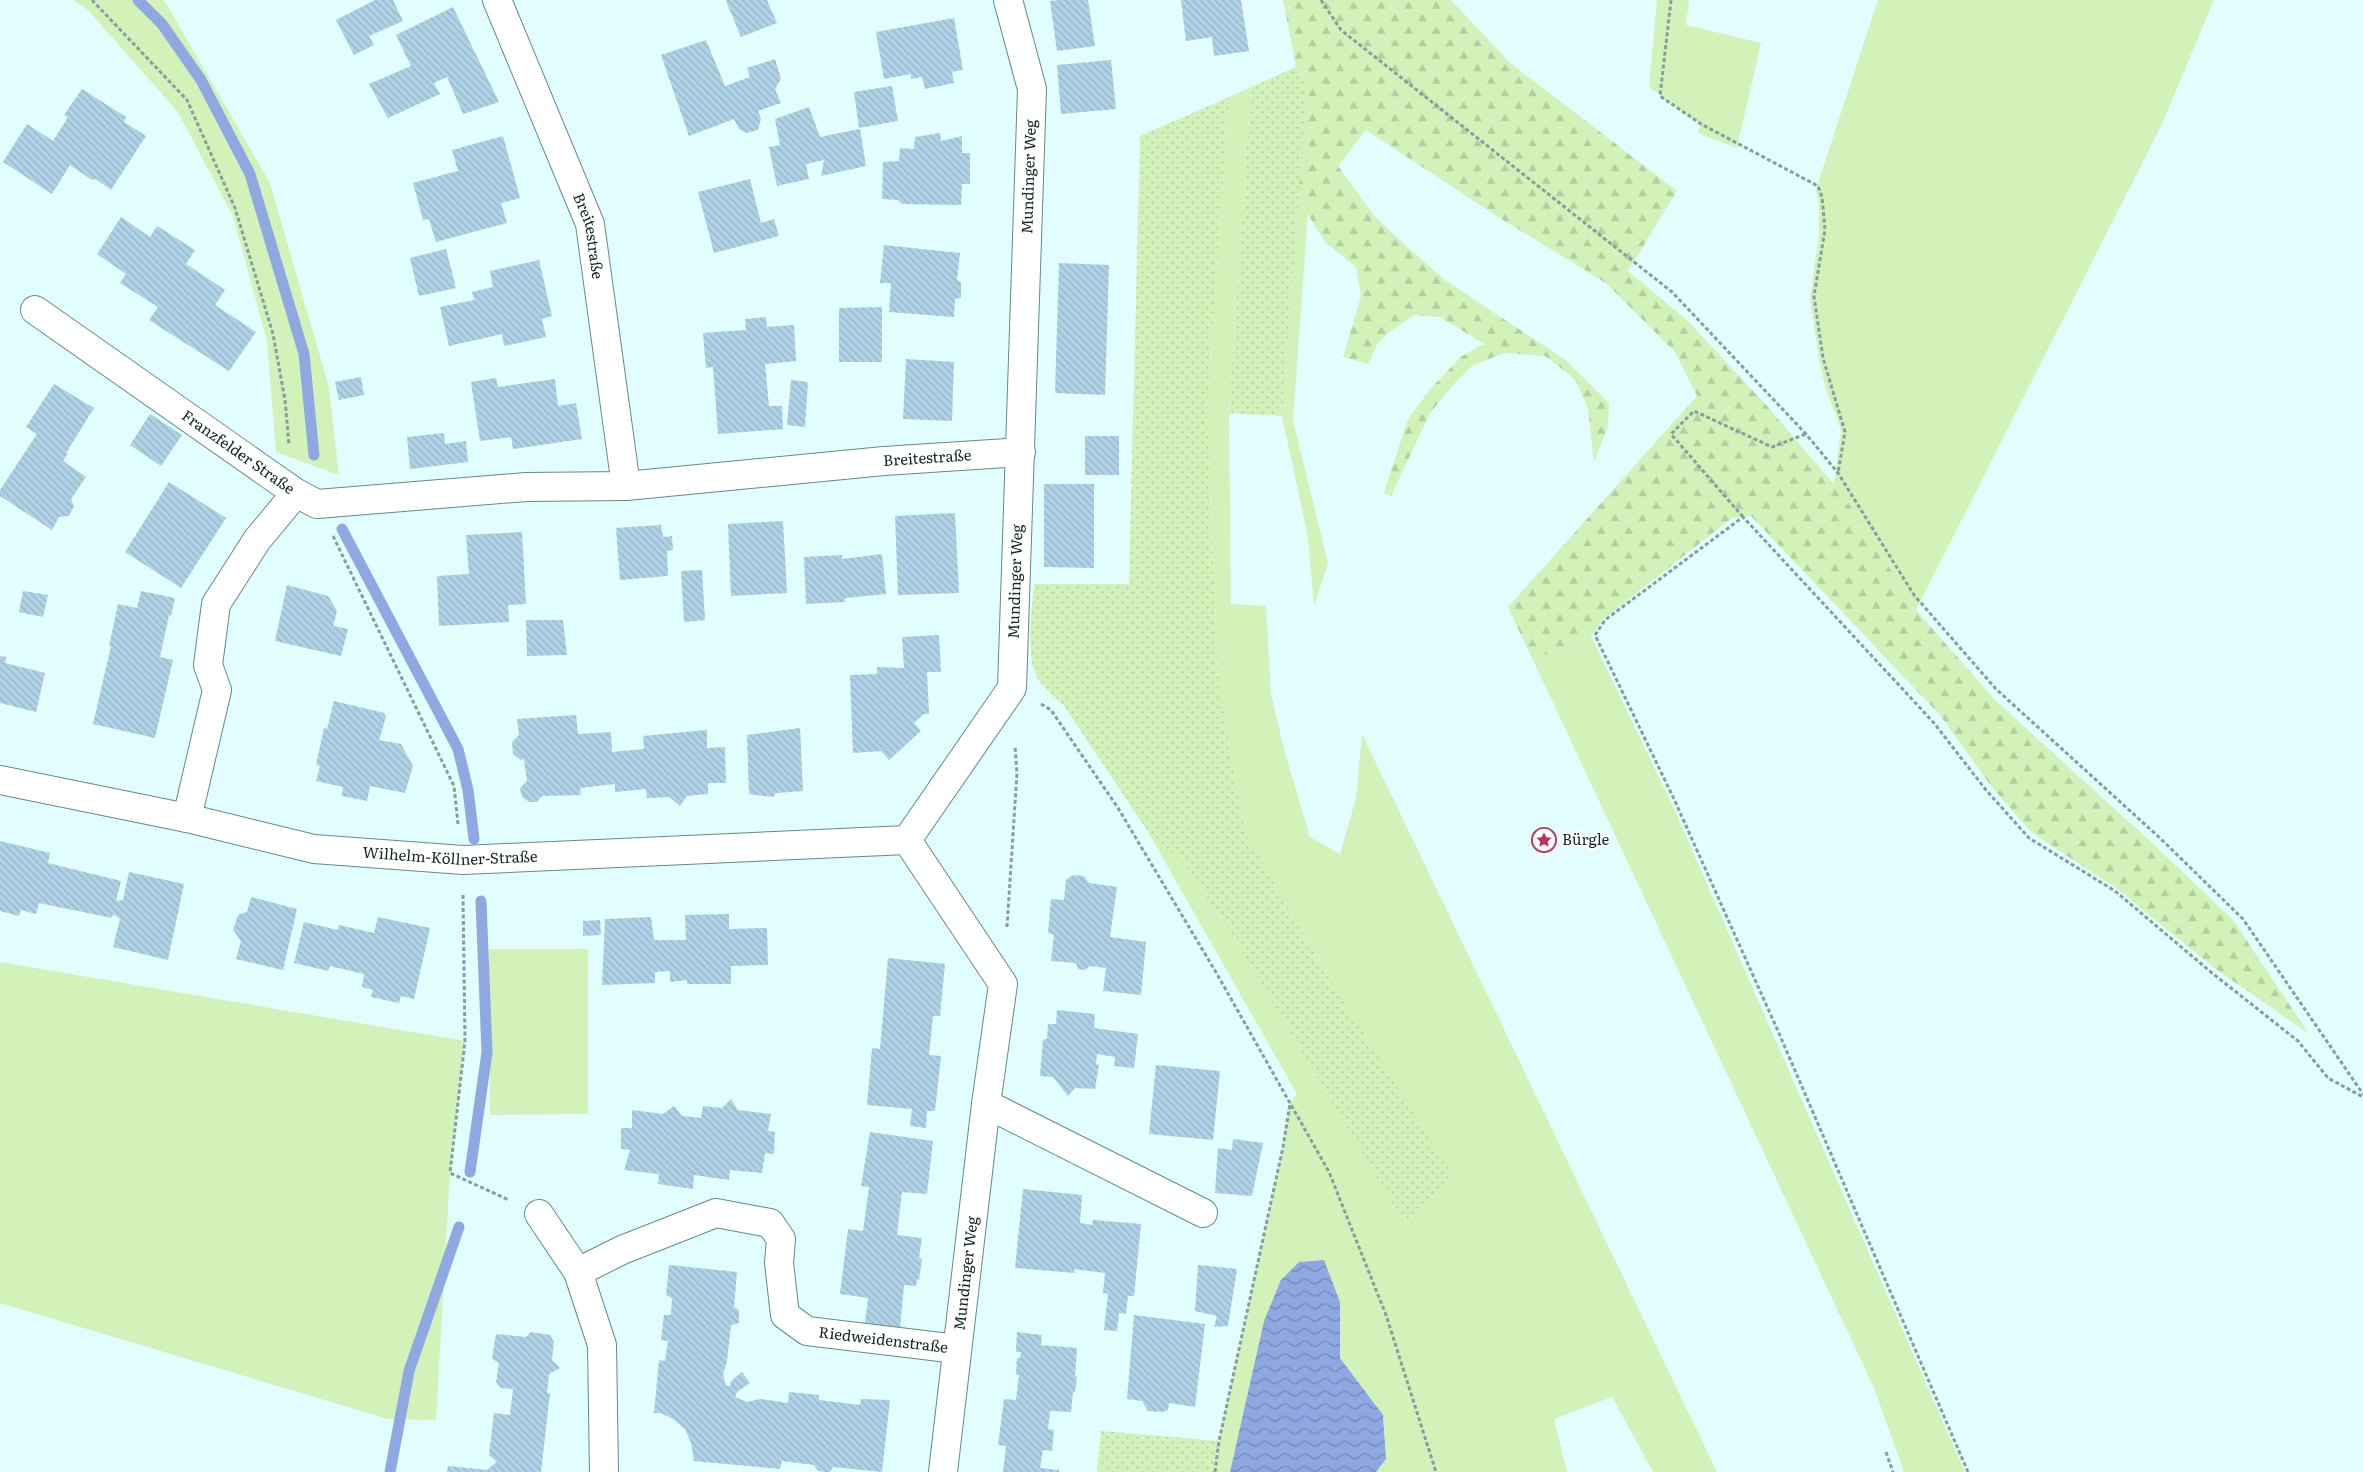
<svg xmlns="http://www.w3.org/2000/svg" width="2363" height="1472" font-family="Literata,serif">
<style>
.green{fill:#d2f2ba}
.forest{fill:url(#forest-firs)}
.garden{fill:url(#garden-dots)}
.water{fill:url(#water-waves)}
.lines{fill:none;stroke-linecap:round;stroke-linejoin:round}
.stream{stroke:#90a8e1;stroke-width:11}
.building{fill:url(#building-back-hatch)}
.street-casing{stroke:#618b8d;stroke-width:30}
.path{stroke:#879e9f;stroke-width:3;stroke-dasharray:4 2.5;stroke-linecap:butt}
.street{stroke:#fff;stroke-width:28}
.labels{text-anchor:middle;stroke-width:4.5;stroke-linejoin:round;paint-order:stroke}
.street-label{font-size:15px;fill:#142526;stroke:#fff}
.poi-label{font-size:15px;fill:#142526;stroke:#fff;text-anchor:start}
</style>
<defs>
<pattern id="forest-firs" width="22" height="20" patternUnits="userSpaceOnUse" patternTransform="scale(1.25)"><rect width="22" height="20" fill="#d2f2ba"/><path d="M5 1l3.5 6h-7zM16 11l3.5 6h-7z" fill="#b3cfa0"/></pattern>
<pattern id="garden-dots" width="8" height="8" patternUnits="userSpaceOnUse" patternTransform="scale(1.25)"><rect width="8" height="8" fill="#d2f2ba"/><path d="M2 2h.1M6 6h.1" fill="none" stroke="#b3cfa0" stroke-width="1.8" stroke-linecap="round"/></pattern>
<pattern id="water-waves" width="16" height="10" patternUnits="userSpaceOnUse" patternTransform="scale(1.25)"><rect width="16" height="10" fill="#90a8e1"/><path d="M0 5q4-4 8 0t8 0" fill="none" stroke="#7489b6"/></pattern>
<pattern id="building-back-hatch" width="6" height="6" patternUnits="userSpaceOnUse" patternTransform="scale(1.25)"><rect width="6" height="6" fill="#afd2e6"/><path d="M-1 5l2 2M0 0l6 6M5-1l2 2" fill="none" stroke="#96b4c5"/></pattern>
</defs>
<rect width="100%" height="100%" fill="#e2fdfe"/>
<path class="green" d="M73,0h91l106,183 59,204 10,88 -63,-23 -9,-111 -34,-125 -55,-104 -90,-102z
M1657,0h32l-3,25 75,18 -24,105 -39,-15 3,-9 -52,-37z
M1878,0h336l-52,124 -246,486 -82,-126 7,-54 -16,-44 -6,-27 -9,-61 9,-63v-30l-3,-16z
M1251,87l-22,326 2,191 35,2 5,88 14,59 25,84 30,17 16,-56 6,-64 355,738h-64l-41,-75 -58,22 13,53h-191l10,-13 -3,-44 -43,-57v-56l-76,19 -34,151h-15l4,-31 64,-294 7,-44 7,-9 -149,-262 33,28 47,68 180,300 -82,-255 -80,-137 -28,-155 -11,-274 22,-310z
M1298,198l10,16 -15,206 35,143 -14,43 -6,-68 -26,-122z
M1591,636l80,166 294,670h-61l-30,-84 -341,-728z
M489,949h99v165l-98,1z
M0,962l465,79 -15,132 -14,247 -48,-1 -388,-116z"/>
<path class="forest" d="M1283,0h168l58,62 168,129 -49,80 60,50 79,85 77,90 72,114 81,92 152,138 84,80 76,114 -96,-67 -97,-79 -85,-56 -40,-46 -51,-71 -189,-199 -19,2 -130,102 -11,16 -58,24 -25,-53 189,-211 -22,-44 -69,-69 -111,-68 -129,-85 -28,36 37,51 31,29 39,34 122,81 42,42 -1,22 -14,38 -6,-55 -13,-29 -30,-23 -41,-3 -32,13 -19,19 -23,28 -39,83 -7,-3 24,-74 23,-31 31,-32 22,-12 -44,-27 -26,-2 -22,15 -15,14 -8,20 -26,-7 18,-61 -5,-29 -31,-25 -27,-44 9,-113 -11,-18z"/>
<path class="garden" d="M1296,67l11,18 -25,331 -53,-3 22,-326z
M1229,97l-22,310 11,274 28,154 80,138 128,205 -47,50 -179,-300 -47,-68 -33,-28 -83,-125 -25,-24 -8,-18 -1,-15 -1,-19 4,-47h95l11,-448z
M1101,1431l118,10 -4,31h-118z"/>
<path class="water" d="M1324,1260l16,42v56l43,57 3,44 -10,13h-146l34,-151 17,-41 18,-18z"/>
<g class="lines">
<path class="stream" d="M138,0l24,24 39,56 49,94 54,180 10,101
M342,529l116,220 10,41 6,49
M470,1172l17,-120 -6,-151
M390,1472l19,-101 50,-144"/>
</g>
<path class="building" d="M375,0h18l10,21 -34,15 5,9 -20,10 -18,-35z
M727,0h40l10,23 -36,14 -15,-36z
M1059,0h29l7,46 -38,5 -7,-50z
M1181,0h60l8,51 -35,5 -2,-19 -26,4z
M453,7l46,95 -36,12 -16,-37 -13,6 6,11 -52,24 -19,-34 42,-18 -15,-31z
M954,18l9,52 -11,2 2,11 -29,6 -3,-12 -11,2v-5l-27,5 -8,-47z
M706,40l19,46 25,-9 -3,-9 28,-9 6,20 -6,10 6,14 -23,8 3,8 -3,11 -12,3 -7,-4 -5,-10 -45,17 -28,-81z
M1111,60l5,49 -55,5 -4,-49z
M892,86l6,35 -39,7 -5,-36z
M82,89l44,28 -2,5 22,14 -35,54 -15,-11 -4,1 -22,-15 -18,29 -49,-32 24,-38 26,17 15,-24 -4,-2z
M809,107l11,30 40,-8 6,37 -45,10 3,-16 -18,4 3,15 -32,7 -8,-39 11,-2 -5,-26z
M940,133l1,8 21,-5v17h8v31h-8l-1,21 -59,-1 -4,-4 -16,-1 1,-37 16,-1 1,-13 14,1 1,-12z
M503,136l17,62 -19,5 6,20 -71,19 -7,-23 -6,1 -10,-37 45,-12 -6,-21z
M750,179l11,44 13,-4 5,17 -65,17 -16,-61z
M121,217l29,20 7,-11 38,24 -9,14 39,26 -10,15 41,27 -27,39 -80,-51 9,-13 -38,-24 6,-9 -29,-20z
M884,245l76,8 -3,27 4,2v16l-6,1 -1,18 -65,-5 2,-29h-11z
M446,249l10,39 -37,8 -9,-38z
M539,260l13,56 -10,3 4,18 -42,9 -2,-12 -53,12 -9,-39 34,-7 -2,-8 21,-5 -3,-16z
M1059,263l50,2 -4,130 -50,-2z
M882,307v55h-43v-54z
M766,317l1,10 27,-2 2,36 -31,3 4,42h13l1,23 -65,5 -5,-67 -7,1 -3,-35 43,-3 -1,-11z
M906,359l48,3 -2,59 -49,-2z
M361,377l3,18 -25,5 -4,-18z
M496,378l2,9 57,-8 3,27 18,-3 6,36 -69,10 -2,-12 -31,4 -9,-59z
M791,380l17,2 -3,45 -18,-2z
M54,384l40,24 -28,45h2l-5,8 23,16 -15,22 3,7 -5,10 -10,1 -7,13 -52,-34v-6l37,-56 -11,-7z
M150,414l32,21 -21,31 -31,-21z
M444,433l1,11 21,-3 2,21 -58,7 -3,-32z
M1085,436h34v39h-34z
M169,482l57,36 -45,70 -56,-36z
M1044,484h50v84l-50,-1z
M955,513l4,80 -61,2 -3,-79z
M783,521l4,72 -56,3 -3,-72z
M661,525l2,12 9,-1 1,14 -6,1 1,25 -48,4 -4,-52z
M522,532l4,72 -18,1 1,17 -70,4 -2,-50 32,-2 -3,-39z
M882,554l4,40 -41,4v4l-39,2 -2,-47 38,-2v4z
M702,570l3,50 -21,2 -3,-51z
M287,585l41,11 9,15 -4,15 15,3 -7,27 -66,-15z
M23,591l25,4 -5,22 -24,-5z
M141,591l34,7 -4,18 -2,-1 -9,42 13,3 -18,78 -62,-14 18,-78h-2l9,-42 19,4z
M526,620h37l4,35 -40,1z
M939,635l2,37h-14l2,42h-5l-10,9 7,8 -32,29 -8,-9 -28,2 -3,-78 27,-1v-7l27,1 -2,-31z
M0,656l6,1 -1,6 40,10 -9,39 -36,-9z
M334,701l50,12 2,4 -7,23 22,4 12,22 -8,27 -35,-7 -3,15 -25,-5 1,-9 -27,-6 4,-15 -4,-1 8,-37 3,1z
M576,715l2,19 33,-2 1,20 32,-3 -1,-13 64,-6v18l18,-1 1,36h-18v11l-21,2 -7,10 -11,-9 -22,1 -1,-9 -31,3v-8l-35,4 1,7 -39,1 -5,6h-8l-7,-5 -2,-9 7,-7 -3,-22 -3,1 -8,-6 -1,-12 7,-7 -2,-16z
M800,728l3,63 -27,2 -3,4 -24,-3 -2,-59z
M0,841l50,12 -2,10 73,18 -5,20 7,-1 6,-28 55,12 -16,76 -55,-13 7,-28 -7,-5 -1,4 -73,-15 -3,11 -15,-4 -2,6 -19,-5z
M1073,875l11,1 5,7 28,4 -7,50 36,5 -5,53 -38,-4 3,-23 -16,-2 -5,4 -7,-1 -2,-6 -25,-2 3,-26 -6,-2 3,-34 13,1 2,-20z
M251,897l46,12 -14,61 -47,-11 5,-18 -8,-11 5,-15 9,-3z
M729,914v15l38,-1 1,37 -37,1v18h-44v-4l-17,2v-11l-15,1v11l-53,2 3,-66 46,-2 3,23h32l-1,-25z
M378,917l52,11 -16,71 -13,-3 -2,7 -28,-6 2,-7 -11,-3 2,-13 -34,-8 -2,5 -34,-8 10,-41 34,8 1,-5 35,8z
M600,920l1,15 -18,1v-15z
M888,958l57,6 -5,52h-7l-4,39 12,1 -6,55h-8l-1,17 -16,-2 2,-17 -45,-4 5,-57 8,1z
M1057,1010l38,4 -1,14 44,6 -4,34 -20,-2 1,-9 -18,-3 -1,11 3,-1 -4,25 -20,-1 -7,8 -15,-19 -13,-1 3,-36 4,-1 1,-15h8z
M1156,1065l64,6 -7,69 -64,-6z
M731,1099l7,11 33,4 -3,17 7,1 -1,22 -9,-1 -3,20 -32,-3 -1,10 -35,-5 -1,14 -35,-5 1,-10 -35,-4 6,-20 -9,-1v-21h11v-18l31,4 11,-8 8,10 19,2 2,-12 19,2z
M870,1132l63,9 -6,53 -25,-2 -5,43 25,3 -3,20 3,1 -3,21 -2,-1 -1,7 -12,-1 -4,43 -35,-5 3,-25 -28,-4 8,-65 15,2 6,-44 -8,-1z
M1233,1139l30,4 -11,53 -37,-3 3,-45 14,2z
M1023,1189l59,6 -2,28 12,2 1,-5 48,4 -7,72h-6l-2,18 -7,-1 -2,18 -13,-1 4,-36 -5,-1 2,-20 -31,-4 1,4 -60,-5z
M669,1265l68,7 -3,35 5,3v13l-8,2 -4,36 -4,13 3,12h4l1,-5 11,-9 8,11 -13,9 -2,5 12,5 13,-3 28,4 1,-11 30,3v5l41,5 1,-6 29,1 -8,72 -49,-5 -3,5h-5l-7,-1 -4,-6 -32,-4 -2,8 -86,-8 -3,-18 -6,-14 -12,-10 -12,-6h-7l5,-53 6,1 3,-20 -7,-1 3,-25h7l1,-17 -6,-3z
M1198,1265l39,4 -9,57 -14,1 3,-11 -22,-5z
M1134,1315l71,9 -10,83 -26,-4 -1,7 -6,2 -14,-1 -6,-10 -15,-2z
M531,1332l19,3 4,7 -2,18 8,8 -11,6 -2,19h3l-9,79h-94l1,-6 39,4 10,-8 -8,-7 5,-42 16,2 3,-26 -12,-1 -5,-6 3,-19 -7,-4 4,-25 30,3z
M1017,1332l25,3 -1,10 36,3 -2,28 2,1 -2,15h-2l-2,20 -21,-1 -2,18 6,1 -2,21 -9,-1 -3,18 19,2v2h-56l3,-26 -8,-1 6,-46 12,1 3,-25h-3l1,-17h3l1,-6h-5z"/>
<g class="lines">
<defs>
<g id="street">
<path id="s1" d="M497,0l93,224 36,262"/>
<path id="s2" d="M35,310l261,183 -39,47 -41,64 -8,61 9,25 -30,128"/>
<path id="s3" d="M296,493l21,11 209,-17 100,-1 258,-25 137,-9"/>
<path id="s4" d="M0,780l187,38 127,31 149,11 444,-20"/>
<path d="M986,1104l217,109"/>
<path d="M539,1214l39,58 24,73 2,127"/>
<path id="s5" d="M578,1272l44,-22 94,-37 54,10 11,16 -2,24 6,52 22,16 150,18"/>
<path id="s6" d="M943,1472l43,-368 17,-120 -96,-144 105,-152 20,-599 -24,-89"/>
</g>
</defs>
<use href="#street" class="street-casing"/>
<path class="path" d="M92,0l95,100 48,108 38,126 12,66 4,45
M1321,0l20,30 331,262 134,142 32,39 76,122 82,94 165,150 82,80 120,175
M1671,0l-11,96 41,28 117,62 4,11 3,33 -11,66 9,62 22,74 -7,41
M1743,517l-72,-83 23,-23 78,36 34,-13
M333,536l121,250 4,38
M1041,704l10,6 67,98 99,166 112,198 57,143 50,157
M463,895l2,146 -15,132 59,27
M1007,927l10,-154 -2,-27
M1886,1452l7,20
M1215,1472l4,-31 64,-294 7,-43
M1968,1472l-190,-441 -104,-232 -79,-164 10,-15 138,-103 191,206 52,67 43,48 86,53 97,82 86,68 30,37 35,19"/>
<use href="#street" class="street"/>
</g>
<defs>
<symbol id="sight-ring" viewBox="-11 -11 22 22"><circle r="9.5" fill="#fff" stroke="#c0315a" stroke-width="1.5"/><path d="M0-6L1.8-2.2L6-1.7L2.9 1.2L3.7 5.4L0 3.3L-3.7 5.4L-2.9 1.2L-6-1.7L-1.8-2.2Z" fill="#c0315a"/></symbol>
</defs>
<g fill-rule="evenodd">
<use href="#sight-ring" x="1530" y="826" width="28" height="28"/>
</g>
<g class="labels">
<g class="street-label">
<text dy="5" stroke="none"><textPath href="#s6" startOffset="1361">Mundinger Weg</textPath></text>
<text dy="5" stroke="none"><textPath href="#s1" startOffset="254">Breitestraße</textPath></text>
<text dy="5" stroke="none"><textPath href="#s2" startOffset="248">Franzfelder Straße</textPath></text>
<text dy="5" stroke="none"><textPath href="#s3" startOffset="636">Breitestraße</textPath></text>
<text dy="5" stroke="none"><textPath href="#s6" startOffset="956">Mundinger Weg</textPath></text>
<text dy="5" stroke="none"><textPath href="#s4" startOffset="458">Wilhelm-Köllner-Straße</textPath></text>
<text dy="5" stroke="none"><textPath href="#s6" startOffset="200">Mundinger Weg</textPath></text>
<text dy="5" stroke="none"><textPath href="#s5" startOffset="405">Riedweidenstraße</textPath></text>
</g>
<g class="poi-label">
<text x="1562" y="845">Bürgle</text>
</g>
</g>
</svg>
